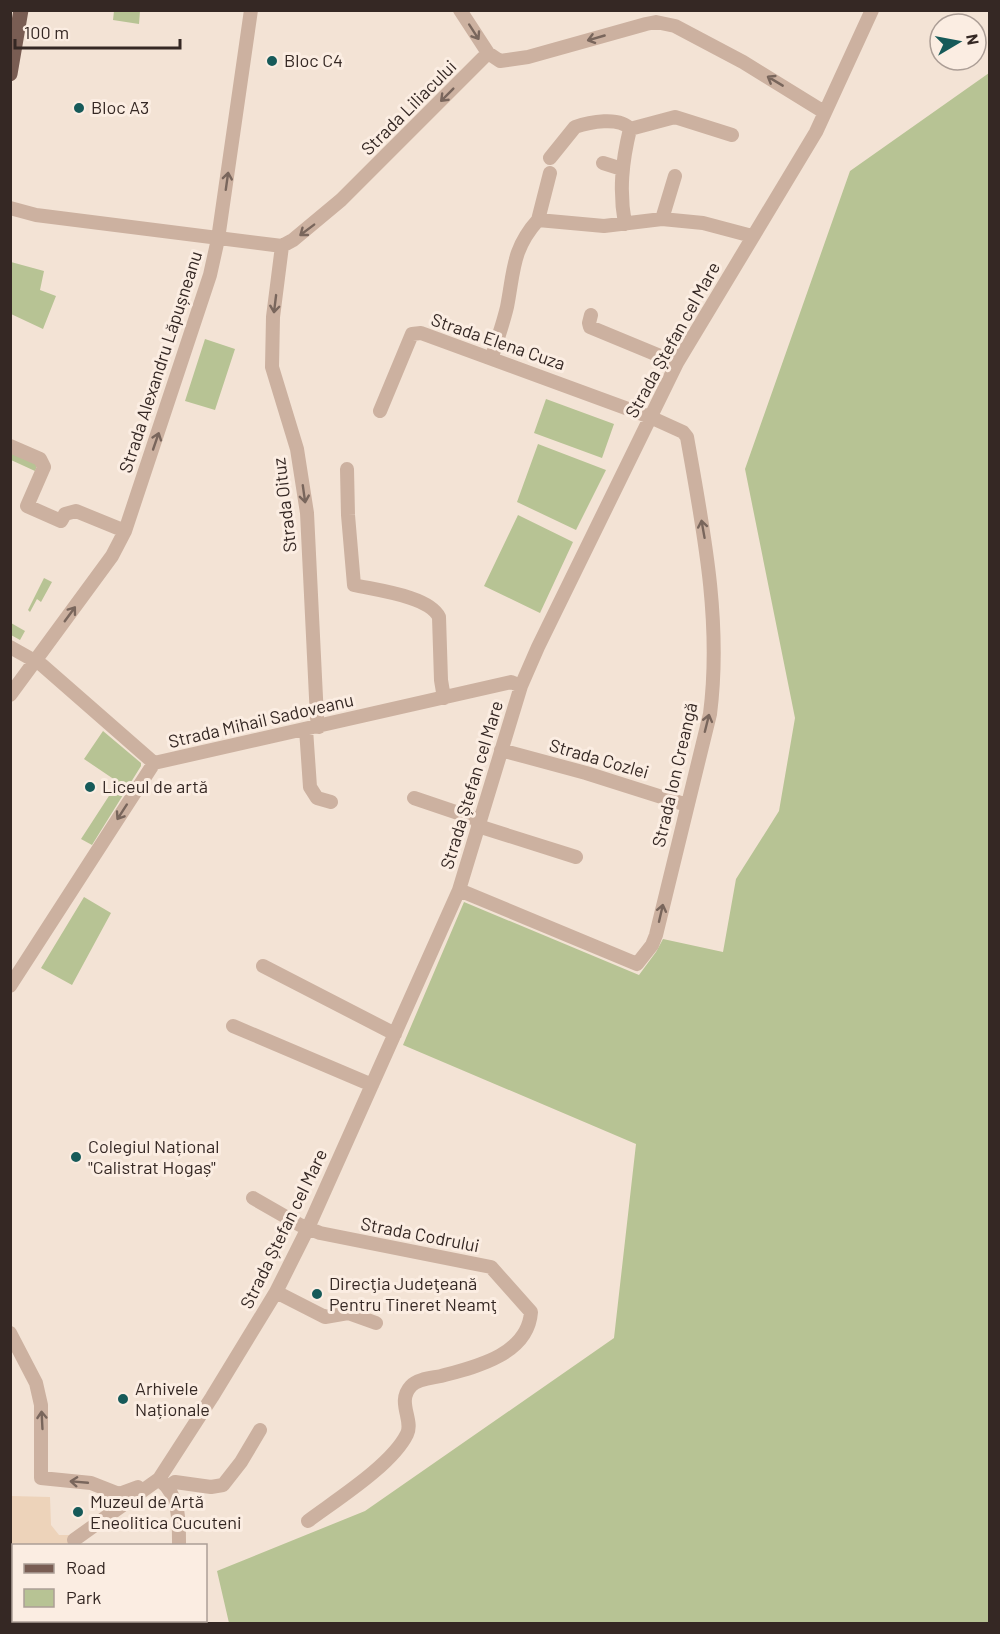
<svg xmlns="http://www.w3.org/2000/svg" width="1000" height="1634" font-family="Barlow,sans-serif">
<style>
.green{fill:#b7c394}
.plaza{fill:#edd3ba}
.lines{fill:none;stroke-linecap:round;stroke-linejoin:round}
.minor-tunnel{stroke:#cdbeb2;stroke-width:14;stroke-dasharray:14 7;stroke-linecap:butt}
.minor{stroke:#ccb1a0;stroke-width:14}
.major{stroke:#795d53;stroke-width:15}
.oneway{stroke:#79665c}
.poi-dot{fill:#165a59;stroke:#fbede2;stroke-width:2}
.labels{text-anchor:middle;stroke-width:6;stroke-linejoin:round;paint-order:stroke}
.poi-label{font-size:18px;fill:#352824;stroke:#fbede2;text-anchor:start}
.street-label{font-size:18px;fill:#352824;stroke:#fbede2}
</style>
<rect width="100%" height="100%" fill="#f3e3d5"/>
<path class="green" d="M114,11h26l-1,13 -26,-4z
M989,73v1550h-760l-12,-52 148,-60 249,-173 22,-194 -233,-99 61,-143 175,73 17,-23 7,-13 60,13 13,-73 43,-68 16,-93 -50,-249 105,-298z
M11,262l33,9 -4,19 16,6 -13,33 -32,-15z
M205,339l30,10 -20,61 -30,-9z
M546,399l68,25 -12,34 -68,-25z
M538,444l68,26 -30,60 -59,-28z
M10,446l30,13 -5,12 -24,-11z
M518,515l55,27 -33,71 -56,-27z
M44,578l8,4 -11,20 -4,-3 -7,13 -2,-2z
M11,623l14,8 -5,9 -9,-5z
M103,731l38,32v3l-49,79 -11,-6 37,-57 -34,-23z
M84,897l27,16 -39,72 -31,-17z"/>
<path class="plaza" d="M11,1496l39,1 1,28 8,10h12l8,10 -65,1 -1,25 -2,4 1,-56z
M13,1598l1,22 104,1 -1,3 -106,-1v-24z"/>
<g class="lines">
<path class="minor-tunnel" d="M11,1624l3,-4"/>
<path class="minor" d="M460,10l28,43 12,8 28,-4 118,-33 10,-2 19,4 68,36 81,50
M550,158l25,-31c14,-5 45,-11 55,2l45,-12 57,18
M603,163l19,6
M10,208l26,7 246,31 11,-6 48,-40 147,-147
M662,219l13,-43
M538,220l12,-47
M625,224c-6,-33 -3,-62 5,-95
M282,246l-9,71 -1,50 25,82 10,64 10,205 2,9
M591,315l-2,8 1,4 87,36
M492,357c5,-17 11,-33 15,-50 7,-36 5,-58 31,-87l66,6 58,-7 41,4 49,13
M380,411l32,-77 9,-1 229,84 33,15 4,5c16,91 35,184 23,277l-54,221 -4,10 -15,19 -178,-74
M10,446l30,13 4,8 -17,39 34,15 4,-7 11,-3 49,20
M347,469l1,46 6,70c21,5 75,11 85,32l2,63 3,18
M10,647l32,18 112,98 357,-81 10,4
M10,695l102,-139 13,-25 85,-256 8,-36 33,-229
M306,729l4,58 7,11 14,4
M501,750l85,23 101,32
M414,798l65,22
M478,826l98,31
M263,966l132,68
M10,986l144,-223
M233,1026l139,59
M253,1198l47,27 20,8 171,34 40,45c-3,43 -56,55 -90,64 -9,2 -24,3 -30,10 -15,16 3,34 -4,48 -15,31 -71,66 -99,87
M276,1292l49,25 23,-4 28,10
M10,1333l26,50 5,22v73l50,5 28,11 19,-7
M161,1481c19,16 18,41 18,65
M168,1487l7,-5 36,5 12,-2 18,-23 19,-32
M74,1540l85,-61 53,-82 64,-105 32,-64 151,-338 62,-204 17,-39 139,-284 139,-231 56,-122
M164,1624v-4"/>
<path class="major" d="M10,74l11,-64"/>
</g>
<defs><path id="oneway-shaft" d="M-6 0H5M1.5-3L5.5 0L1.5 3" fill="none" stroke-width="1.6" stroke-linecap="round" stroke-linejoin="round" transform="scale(1.5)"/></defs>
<g class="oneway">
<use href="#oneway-shaft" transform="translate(474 32) rotate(57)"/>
<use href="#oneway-shaft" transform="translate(596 38) rotate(164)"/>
<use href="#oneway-shaft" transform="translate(775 81) rotate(-149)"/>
<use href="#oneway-shaft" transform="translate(447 95) rotate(135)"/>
<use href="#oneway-shaft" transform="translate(227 181) rotate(-82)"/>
<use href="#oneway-shaft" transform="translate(307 230) rotate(143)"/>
<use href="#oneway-shaft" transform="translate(275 304) rotate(97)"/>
<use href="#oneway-shaft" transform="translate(156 441) rotate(-71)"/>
<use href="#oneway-shaft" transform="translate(304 494) rotate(82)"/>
<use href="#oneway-shaft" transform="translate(703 529) rotate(-100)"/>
<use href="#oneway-shaft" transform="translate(70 614) rotate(-54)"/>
<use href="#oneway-shaft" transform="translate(707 723) rotate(-76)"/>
<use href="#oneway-shaft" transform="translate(122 812) rotate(123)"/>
<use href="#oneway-shaft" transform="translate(661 913) rotate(-77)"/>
<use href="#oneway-shaft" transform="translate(42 1420) rotate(-93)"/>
<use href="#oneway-shaft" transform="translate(79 1482) rotate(-175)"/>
</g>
<g class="poi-dot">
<circle cx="272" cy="61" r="6"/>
<circle cx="79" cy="108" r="6"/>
<circle cx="90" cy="787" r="6"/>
<circle cx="76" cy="1157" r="6"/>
<circle cx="317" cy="1294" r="6"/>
<circle cx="123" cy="1399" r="6"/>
<circle cx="78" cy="1512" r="6"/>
</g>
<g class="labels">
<g class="poi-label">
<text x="284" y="67">Bloc C4</text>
<text x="91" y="114">Bloc A3</text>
<text x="102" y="793">Liceul de artă</text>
<text x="88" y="1153">Colegiul Național<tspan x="88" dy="21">"Calistrat Hogaș"</tspan></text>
<text x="329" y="1290">Direcţia Judeţeană<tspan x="329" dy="21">Pentru Tineret Neamţ</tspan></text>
<text x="135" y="1395">Arhivele<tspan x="135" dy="21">Naționale</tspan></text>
<text x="90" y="1508">Muzeul de Artă<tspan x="90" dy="21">Eneolitica Cucuteni</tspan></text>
</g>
<g class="street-label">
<text transform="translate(409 108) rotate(-45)" y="6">Strada Liliacului</text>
<text transform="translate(673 340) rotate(-61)" y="6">Strada Ștefan cel Mare</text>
<text transform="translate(498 342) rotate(19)" y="6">Strada Elena Cuza</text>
<text transform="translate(161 362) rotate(-72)" y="6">Strada Alexandru Lăpușneanu</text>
<text transform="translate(285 505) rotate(-97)" y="6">Strada Oituz</text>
<text transform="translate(261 721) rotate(-13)" y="6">Strada Mihail Sadoveanu</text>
<text transform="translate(599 759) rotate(16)" y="6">Strada Cozlei</text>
<text transform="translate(675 775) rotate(-77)" y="6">Strada Ion Creangă</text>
<text transform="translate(472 785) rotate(-73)" y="6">Strada Ștefan cel Mare</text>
<text transform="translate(284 1229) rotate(-64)" y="6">Strada Ștefan cel Mare</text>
<text transform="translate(420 1235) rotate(11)" y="6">Strada Codrului</text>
</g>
</g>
<rect width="1000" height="1634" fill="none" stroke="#352824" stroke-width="24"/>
<rect x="12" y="1544" width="195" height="78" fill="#fbede2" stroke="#ac9e96" stroke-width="1.5"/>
<rect x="24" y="1564" width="30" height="9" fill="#795d53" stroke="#ac9e96" stroke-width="1.5"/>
<text x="66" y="1574" font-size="18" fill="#352824">Road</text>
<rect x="24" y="1589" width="30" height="18" fill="#b7c394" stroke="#ac9e96" stroke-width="1.5"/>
<text x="66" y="1604" font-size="18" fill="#352824">Park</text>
<g transform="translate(958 42) rotate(80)"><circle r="28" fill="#fbede2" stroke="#ac9e96" stroke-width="1.5"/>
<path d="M0-4.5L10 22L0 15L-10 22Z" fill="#165a59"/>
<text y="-9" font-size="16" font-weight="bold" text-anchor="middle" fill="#352824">N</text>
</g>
<path d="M15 39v9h165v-9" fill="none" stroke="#352824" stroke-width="3"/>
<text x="24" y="39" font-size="18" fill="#352824" stroke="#fbede2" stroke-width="4.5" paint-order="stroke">100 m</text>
</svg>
